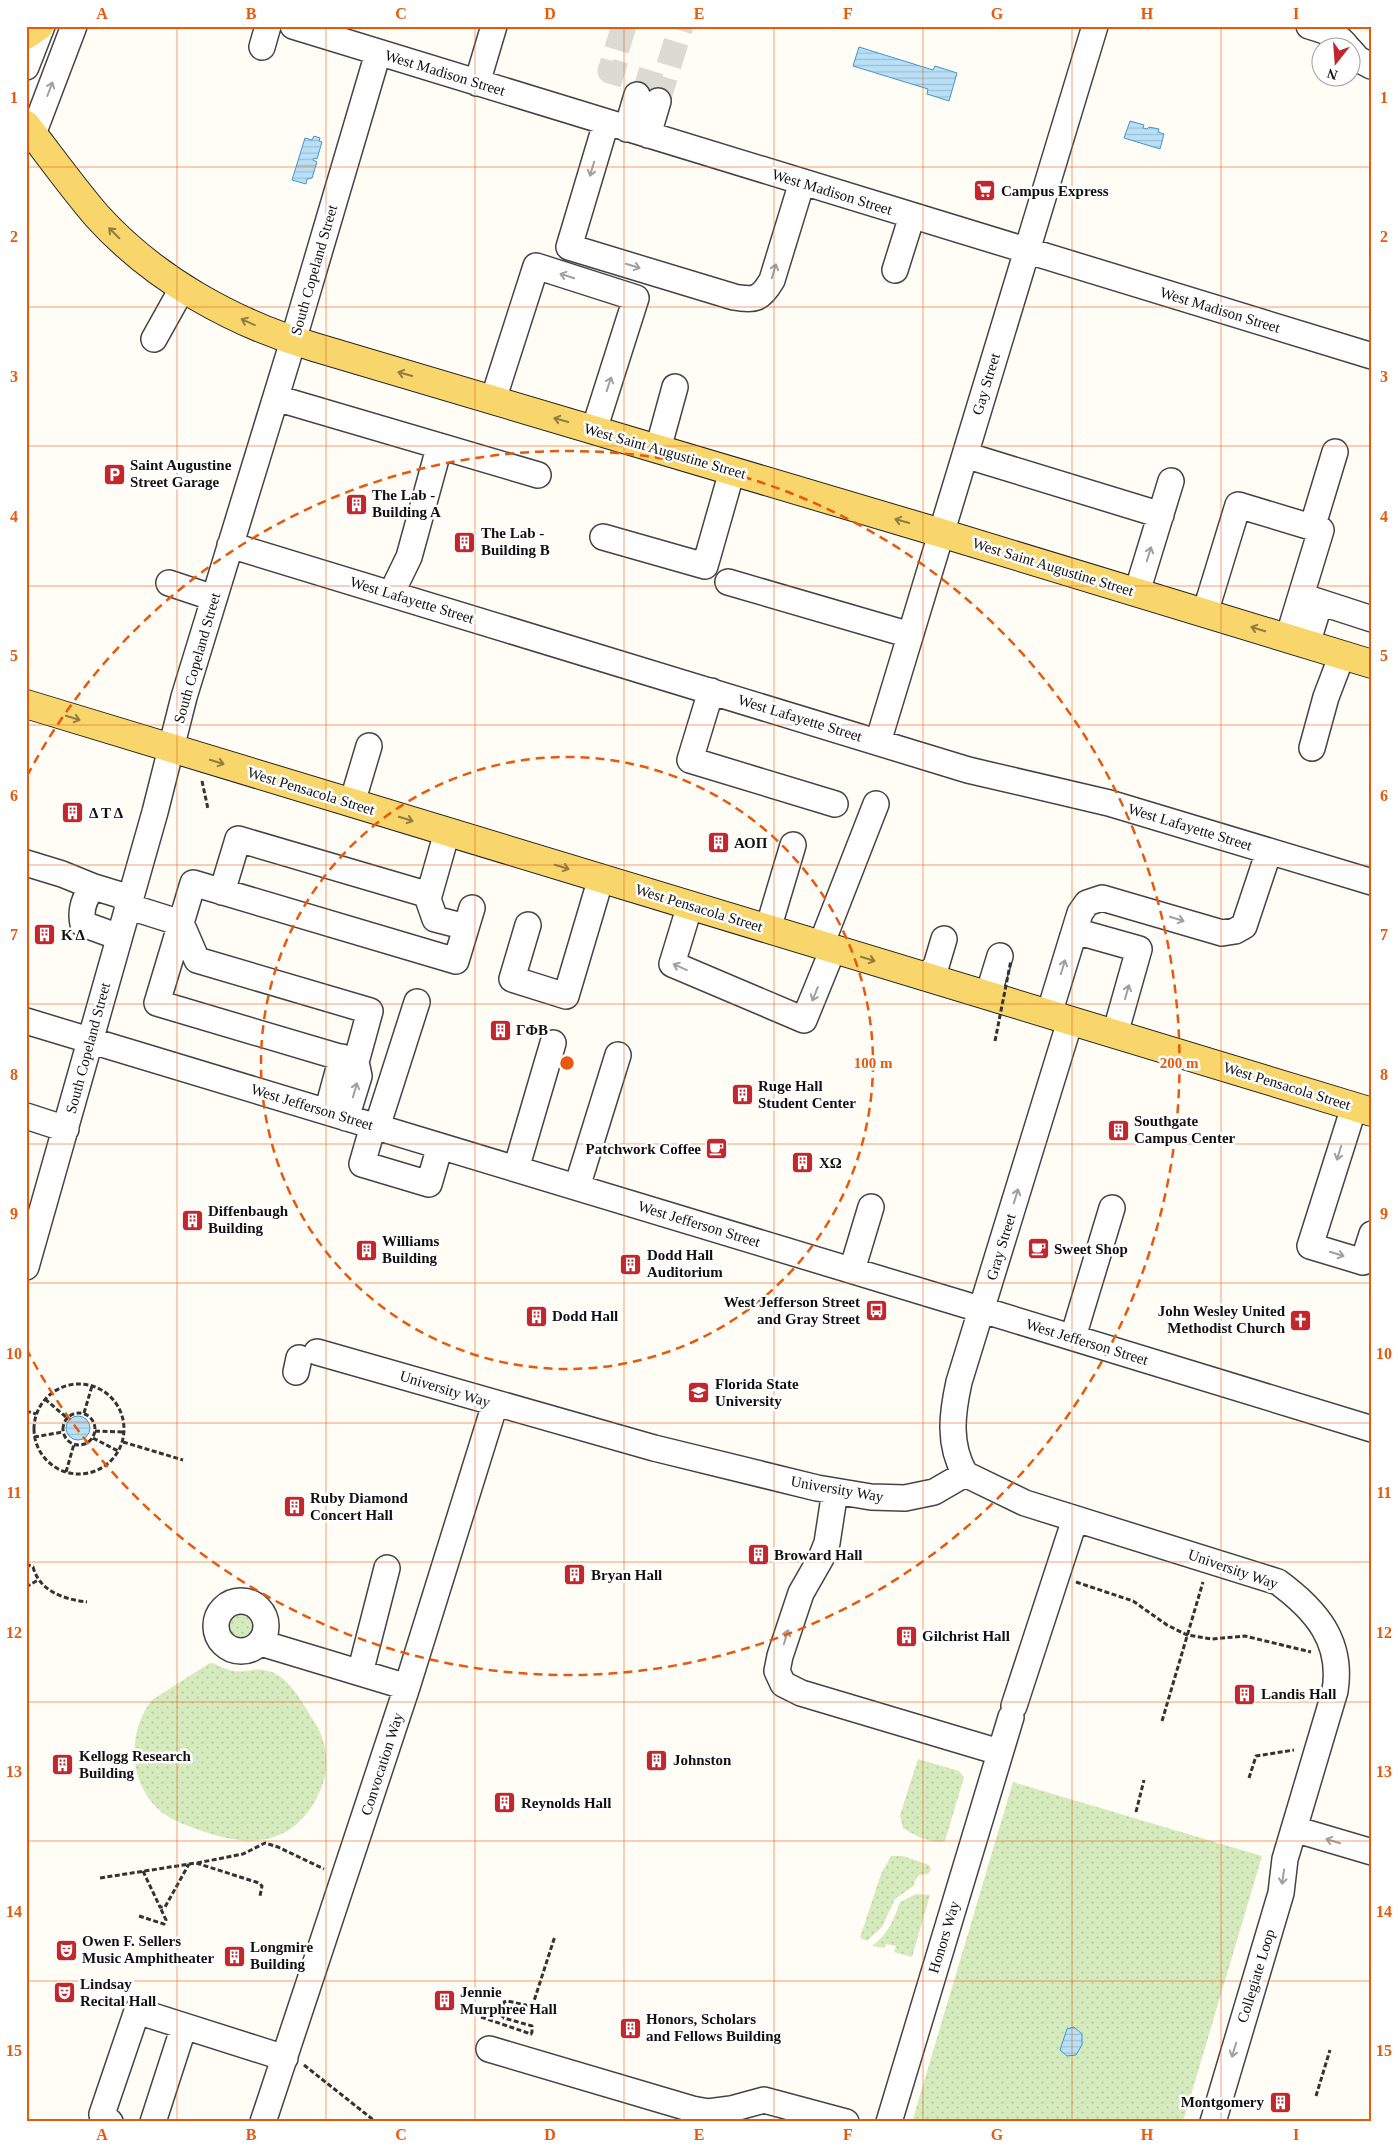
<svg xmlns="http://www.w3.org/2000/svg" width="1398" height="2148" font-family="Georgia,serif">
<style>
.grass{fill:url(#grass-dots)}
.water{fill:url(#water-rules);stroke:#3f96cf}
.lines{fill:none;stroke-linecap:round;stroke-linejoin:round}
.minor-tunnel{stroke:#dbdad3;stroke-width:25;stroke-dasharray:25 12;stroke-linecap:butt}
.minor-casing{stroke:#444;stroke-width:28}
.major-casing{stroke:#222;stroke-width:30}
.path{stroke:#333;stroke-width:3;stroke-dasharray:5 2.5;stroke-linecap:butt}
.minor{stroke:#fff;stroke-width:25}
.major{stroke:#f9d66b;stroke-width:28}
.path-bridge{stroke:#333;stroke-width:3;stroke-dasharray:5 2.5;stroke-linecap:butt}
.oneway{stroke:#a0a0a0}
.oneway2{stroke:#917d42}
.grid{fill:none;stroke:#e8590c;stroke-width:1;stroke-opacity:0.55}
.ring{fill:none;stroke:#e8590c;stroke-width:2.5;stroke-dasharray:9 6}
.labels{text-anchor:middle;stroke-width:5;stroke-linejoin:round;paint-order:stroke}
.street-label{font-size:15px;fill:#111;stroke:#fff}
.poi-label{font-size:15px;font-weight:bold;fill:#111;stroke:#fff;text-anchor:start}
.centre{fill:#e8590c;stroke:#fff;stroke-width:2.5}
.ring-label{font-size:15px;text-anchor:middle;font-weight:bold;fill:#e8590c;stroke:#fff;stroke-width:5;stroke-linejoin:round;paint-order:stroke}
.neatline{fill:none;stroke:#e8590c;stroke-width:2}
.grid-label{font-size:16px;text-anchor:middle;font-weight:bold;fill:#e8590c}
</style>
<defs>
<pattern id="grass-dots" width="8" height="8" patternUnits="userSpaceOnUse" patternTransform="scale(1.25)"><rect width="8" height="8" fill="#d5ebbd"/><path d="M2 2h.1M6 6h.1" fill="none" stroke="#b6c8a1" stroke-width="1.8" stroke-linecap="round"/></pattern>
<pattern id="water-rules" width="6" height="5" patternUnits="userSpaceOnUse" patternTransform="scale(1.25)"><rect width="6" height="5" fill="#b9e0f7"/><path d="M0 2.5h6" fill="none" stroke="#9ebfd3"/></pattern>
</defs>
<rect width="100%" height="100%" fill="#fffdf5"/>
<path class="grass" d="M226 1625a15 15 0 1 1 30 0a15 15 0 1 1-30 0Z
M210,1663c8,1 15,7 24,8 11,2 20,-3 30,-1 24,3 39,34 51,53 13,21 15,46 5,68 -25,55 -69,58 -121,39 -14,-5 -33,-12 -43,-23 -28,-29 -28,-76 -4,-107z
M918,1759l41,12 5,6 -19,64c-13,4 -31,-6 -42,-13l-3,-13z
M1013,1782l249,74 -79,266h-271z
M891,1856h12l26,9 2,5 -3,4 -9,1 -5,7 1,3 -20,14 -13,28 -15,14 -7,-3 21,-64z
M916,1894l14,1 -18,62 -18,-5 2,-6 -10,-2 -1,4 -13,-2c15,-11 22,-26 28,-44z"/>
<path class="water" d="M859,47l74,23 2,-4 22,7 -8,28 -22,-7 1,-5 -75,-23z
M1130,121l14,4 -1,3 4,1 2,-2 10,2 -1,3 6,2 -4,15 -36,-11z
M314,136l6,2 -1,3 3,1 -5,17 -3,-1 -1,2 4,2 -5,16 -5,1 -1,5 -14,-4 13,-42 7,2z
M66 1428a12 12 0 1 1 24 0a12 12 0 1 1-24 0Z
M1074,2027l8,7v11l-6,10 -9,1 -7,-6 7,-21z"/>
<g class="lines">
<path class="minor-tunnel" d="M624,26l-14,45 52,16
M658,101l23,-75"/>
<defs>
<path id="minor" d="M293,26l1079,330
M1309,26c16,5 29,8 39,22
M262,47l6,-21
M1350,50l8,9 13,7
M26,67l16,-41
M477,83l17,-57
M606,123l-37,124 165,50c21,4 27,2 38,-17l30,-98
M627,129l10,-34
M33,134l41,-108
M648,135l10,-34
M895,270l17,-54
M154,339l29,-52
M276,398l262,77
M493,400l43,-134 100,32 -42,132
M658,449l17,-62
M965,455l196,60
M1312,528l23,-76
M603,537l102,29 27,-95
M230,545l738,225 141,33 263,79
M728,582l182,53
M169,583l45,15
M1137,592l34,-111
M391,594l18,-37 30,-109
M1301,596l71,23
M1205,613l33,-108 83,25 -33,108
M1307,644l13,-42
M711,691l-21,69 145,44
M878,742l217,-716
M1312,748l14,-51 16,-42
M352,803l17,-57
M447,832l-19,67 7,20 31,8
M26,863l36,11 32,13
M222,892l16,-53 191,56
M690,905l-18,59 132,56 29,-71
M127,906l54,17 16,37 173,51 -14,51 3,14 -13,42
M528,925l-16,54 54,17 35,-118
M768,929l25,-84
M1075,931l64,18 -24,85
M119,937l-36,-13c-3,-14 1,-27 11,-37l36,11
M821,945l55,-141
M926,977l10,-11 8,-27
M988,995l12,-39
M1049,1014l31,-101 7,-10 15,-5 120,35 13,-2 9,-5 25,-75
M26,1021l940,284 406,124
M356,1062l-199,-59 36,-120 263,78 16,-53
M1354,1107l-44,139 53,16 9,-28
M327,1112l15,-55
M26,1116l40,13
M373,1126l-11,38 67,20 11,-38
M377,1127l40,-125
M516,1169l37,-126
M577,1187l41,-132
M26,1267l129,-455 29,-115 109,-356 85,-288
M852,1270l19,-63
M1073,1337l39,-129
M317,1352l337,96 163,40 54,9 34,1 29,-6 31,-18
M296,1372l3,-14
M965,1474l60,29 253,79c38,28 65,59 57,109l-50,168 -4,34 -68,229
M965,1474c-17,-30 -13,-60 -6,-92l111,-361
M835,1491l-8,52 -6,15 -20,35 -21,63 -3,15 6,13 18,9 198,59
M216 1626a25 25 0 1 1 50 0a25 25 0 1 1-50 0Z
M261,1643l146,44
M360,1673l27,-105
M1014,1706l61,-187
M1294,1829l78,23
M489,2049l203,60 16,3 23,-3 33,-9 82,22
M110,2122l-8,-8 35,-103 148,47
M153,2122l31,-96
M263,2122l144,-435 88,-283
M889,2122l122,-405"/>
<path id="major" d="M26,35l13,-9
M26,125c24,31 46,62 71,91 57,63 136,107 217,131l627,186 431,131
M26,704l1346,408"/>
</defs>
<use href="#minor" class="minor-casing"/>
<use href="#major" class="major-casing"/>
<path class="path" d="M202,781l6,28
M34 1429a45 45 0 1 1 90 0a45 45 0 1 1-90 0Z
M45,1399l22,19
M26,1411l10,3
M63 1429a16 16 0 1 1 32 0a16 16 0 1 1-32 0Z
M84,1413l8,-27
M95,1431l29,1
M34,1437l29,-5
M93,1438l25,13
M123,1442l60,18
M66,1472l8,-28
M26,1564l7,3c7,25 31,32 54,35
M1076,1582l57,19 34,24 20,10 25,4 33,-3 66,16
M26,1587l12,-7
M1162,1721l41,-139
M1249,1778l7,-22 38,-6
M1136,1812l8,-32
M197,1863l46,-9 22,-11 13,4 46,22
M143,1871l17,36h5l24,-43
M100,1878l96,-15 63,20 3,3 -2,10
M139,1916l25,8 2,-4 -6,-13
M481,2017l50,17 1,-2v-6l-28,-8 -3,-3 3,-13 3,-1 24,5 3,-5 21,-65
M304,2065l72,57
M1316,2096l14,-46"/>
<use href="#minor" class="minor"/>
<use href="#major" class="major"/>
<path class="path-bridge" d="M995,1041l16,-81"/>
</g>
<defs><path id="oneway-shaft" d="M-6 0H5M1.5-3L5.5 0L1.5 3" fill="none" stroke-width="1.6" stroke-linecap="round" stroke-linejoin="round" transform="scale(1.25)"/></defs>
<g class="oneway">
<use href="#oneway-shaft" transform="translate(50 89) rotate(-69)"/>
<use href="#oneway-shaft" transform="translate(592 169) rotate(107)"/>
<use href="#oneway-shaft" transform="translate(633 266) rotate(17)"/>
<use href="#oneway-shaft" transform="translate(774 271) rotate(-73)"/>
<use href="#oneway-shaft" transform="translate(567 276) rotate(-162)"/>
<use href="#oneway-shaft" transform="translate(609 384) rotate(-72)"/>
<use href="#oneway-shaft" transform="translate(1149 554) rotate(-73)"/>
<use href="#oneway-shaft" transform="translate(1177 919) rotate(17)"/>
<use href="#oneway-shaft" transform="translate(680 967) rotate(-156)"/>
<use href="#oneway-shaft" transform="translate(1063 967) rotate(-73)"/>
<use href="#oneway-shaft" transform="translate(1127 992) rotate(-74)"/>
<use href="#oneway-shaft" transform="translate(815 994) rotate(112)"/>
<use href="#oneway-shaft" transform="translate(355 1090) rotate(-74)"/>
<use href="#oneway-shaft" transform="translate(1339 1153) rotate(107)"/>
<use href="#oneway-shaft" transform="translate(1016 1196) rotate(-73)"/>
<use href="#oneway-shaft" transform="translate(1337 1254) rotate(17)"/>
<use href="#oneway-shaft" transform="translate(786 1637) rotate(-73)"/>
<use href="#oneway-shaft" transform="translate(1333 1841) rotate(-163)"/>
<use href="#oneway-shaft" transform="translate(1283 1877) rotate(98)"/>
<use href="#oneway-shaft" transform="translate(1234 2050) rotate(107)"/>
</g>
<g class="oneway2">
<use href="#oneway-shaft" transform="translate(114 233) rotate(-135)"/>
<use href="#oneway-shaft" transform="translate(248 322) rotate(-156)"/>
<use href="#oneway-shaft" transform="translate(405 374) rotate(-164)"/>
<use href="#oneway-shaft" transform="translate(561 420) rotate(-164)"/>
<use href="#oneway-shaft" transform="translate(902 521) rotate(-164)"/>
<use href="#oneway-shaft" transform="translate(1258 629) rotate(-163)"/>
<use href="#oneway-shaft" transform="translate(73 718) rotate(17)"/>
<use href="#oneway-shaft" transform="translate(217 762) rotate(17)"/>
<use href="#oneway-shaft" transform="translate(406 819) rotate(17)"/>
<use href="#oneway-shaft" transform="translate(562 867) rotate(17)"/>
<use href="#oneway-shaft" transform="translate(868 959) rotate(17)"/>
</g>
<path class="grid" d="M177,26v2096M326,26v2096M475,26v2096M624,26v2096M774,26v2096M923,26v2096M1072,26v2096M1221,26v2096M26,167h1346M26,307h1346M26,446h1346M26,586h1346M26,725h1346M26,865h1346M26,1004h1346M26,1144h1346M26,1283h1346M26,1423h1346M26,1562h1346M26,1702h1346M26,1841h1346M26,1981h1346"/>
<g class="ring">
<circle cx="567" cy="1063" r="306"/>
<path d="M27 776A612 612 0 1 1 27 1350"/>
</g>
<defs>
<symbol id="supermarket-square" viewBox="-11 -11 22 22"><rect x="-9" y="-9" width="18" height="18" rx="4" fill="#c4262e" stroke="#fff"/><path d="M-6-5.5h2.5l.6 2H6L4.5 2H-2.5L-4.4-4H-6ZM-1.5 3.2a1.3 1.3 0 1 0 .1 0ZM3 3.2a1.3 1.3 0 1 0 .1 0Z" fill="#fff"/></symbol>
<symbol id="parking-square" viewBox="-11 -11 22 22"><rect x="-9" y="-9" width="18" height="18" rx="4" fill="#c4262e" stroke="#fff"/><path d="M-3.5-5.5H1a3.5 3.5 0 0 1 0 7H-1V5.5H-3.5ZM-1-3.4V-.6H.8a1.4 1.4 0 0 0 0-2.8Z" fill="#fff"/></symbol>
<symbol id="building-square" viewBox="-11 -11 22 22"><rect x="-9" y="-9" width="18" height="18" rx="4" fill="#c4262e" stroke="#fff"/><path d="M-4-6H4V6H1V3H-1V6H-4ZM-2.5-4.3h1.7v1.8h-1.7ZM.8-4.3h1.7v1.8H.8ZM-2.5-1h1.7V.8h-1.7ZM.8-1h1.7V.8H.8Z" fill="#fff"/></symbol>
<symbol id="cafe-square" viewBox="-11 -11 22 22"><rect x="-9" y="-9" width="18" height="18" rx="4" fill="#c4262e" stroke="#fff"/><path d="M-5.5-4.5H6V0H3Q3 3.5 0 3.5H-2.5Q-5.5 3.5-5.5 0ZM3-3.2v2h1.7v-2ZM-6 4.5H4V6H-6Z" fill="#fff"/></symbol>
<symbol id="bus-square" viewBox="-11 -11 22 22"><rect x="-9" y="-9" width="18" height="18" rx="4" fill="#c4262e" stroke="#fff"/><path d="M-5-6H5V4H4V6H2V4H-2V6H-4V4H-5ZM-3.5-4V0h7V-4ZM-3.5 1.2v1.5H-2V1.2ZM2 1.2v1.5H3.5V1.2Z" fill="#fff"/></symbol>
<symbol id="church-square" viewBox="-11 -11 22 22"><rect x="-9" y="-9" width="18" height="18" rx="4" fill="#c4262e" stroke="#fff"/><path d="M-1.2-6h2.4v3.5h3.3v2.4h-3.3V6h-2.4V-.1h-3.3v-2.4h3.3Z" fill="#fff"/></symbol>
<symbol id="university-square" viewBox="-11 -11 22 22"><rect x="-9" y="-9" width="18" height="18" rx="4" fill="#c4262e" stroke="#fff"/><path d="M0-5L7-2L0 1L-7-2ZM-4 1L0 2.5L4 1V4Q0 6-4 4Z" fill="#fff"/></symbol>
<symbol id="theatre-square" viewBox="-11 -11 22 22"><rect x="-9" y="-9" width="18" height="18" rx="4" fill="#c4262e" stroke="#fff"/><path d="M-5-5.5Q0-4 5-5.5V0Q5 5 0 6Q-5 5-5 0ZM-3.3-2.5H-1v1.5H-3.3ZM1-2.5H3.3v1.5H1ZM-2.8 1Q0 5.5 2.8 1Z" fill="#fff"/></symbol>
</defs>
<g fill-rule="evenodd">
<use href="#supermarket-square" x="972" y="178" width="25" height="25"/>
<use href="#parking-square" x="102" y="462" width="25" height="25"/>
<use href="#building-square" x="344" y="492" width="25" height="25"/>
<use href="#building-square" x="452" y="530" width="25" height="25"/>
<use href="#building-square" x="60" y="800" width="25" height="25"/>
<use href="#building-square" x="706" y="830" width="25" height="25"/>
<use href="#building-square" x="32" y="922" width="25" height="25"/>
<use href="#building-square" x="488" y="1018" width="25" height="25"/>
<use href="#building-square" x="730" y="1082" width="25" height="25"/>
<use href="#building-square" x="1106" y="1118" width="25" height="25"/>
<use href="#cafe-square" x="704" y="1136" width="25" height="25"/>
<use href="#building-square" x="790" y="1150" width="25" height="25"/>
<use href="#building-square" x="180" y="1208" width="25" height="25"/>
<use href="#cafe-square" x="1026" y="1236" width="25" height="25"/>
<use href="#building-square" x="354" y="1238" width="25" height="25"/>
<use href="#building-square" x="618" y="1252" width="25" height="25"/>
<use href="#bus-square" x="864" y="1298" width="25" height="25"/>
<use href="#building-square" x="524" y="1304" width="25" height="25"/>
<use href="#church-square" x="1288" y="1308" width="25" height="25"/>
<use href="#university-square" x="686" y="1380" width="25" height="25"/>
<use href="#building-square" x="282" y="1494" width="25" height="25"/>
<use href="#building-square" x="746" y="1542" width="25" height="25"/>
<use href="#building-square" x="562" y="1562" width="25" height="25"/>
<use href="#building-square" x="894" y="1624" width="25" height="25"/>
<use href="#building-square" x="1232" y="1682" width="25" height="25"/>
<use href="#building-square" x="644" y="1748" width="25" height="25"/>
<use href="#building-square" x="50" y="1752" width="25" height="25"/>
<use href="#building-square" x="492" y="1790" width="25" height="25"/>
<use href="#theatre-square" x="54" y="1938" width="25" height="25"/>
<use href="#building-square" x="222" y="1944" width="25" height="25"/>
<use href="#theatre-square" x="52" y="1980" width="25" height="25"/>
<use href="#building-square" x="432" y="1988" width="25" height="25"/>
<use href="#building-square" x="618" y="2016" width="25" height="25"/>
<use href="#building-square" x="1268" y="2090" width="25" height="25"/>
</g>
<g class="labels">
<g class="street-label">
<text transform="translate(445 73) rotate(17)" y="5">West Madison Street</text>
<text transform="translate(832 192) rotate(17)" y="5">West Madison Street</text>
<text transform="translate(314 270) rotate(-74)" y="5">South Copeland Street</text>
<text transform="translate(1220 310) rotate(17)" y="5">West Madison Street</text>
<text transform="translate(986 384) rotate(-73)" y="5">Gay Street</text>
<text transform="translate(665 451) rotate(16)" y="5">West Saint Augustine Street</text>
<text transform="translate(1053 567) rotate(17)" y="5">West Saint Augustine Street</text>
<text transform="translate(412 600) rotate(17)" y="5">West Lafayette Street</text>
<text transform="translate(197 658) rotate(-74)" y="5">South Copeland Street</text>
<text transform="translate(800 718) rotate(17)" y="5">West Lafayette Street</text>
<text transform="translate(311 791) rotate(17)" y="5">West Pensacola Street</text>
<text transform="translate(1190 827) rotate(17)" y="5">West Lafayette Street</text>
<text transform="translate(699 908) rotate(17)" y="5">West Pensacola Street</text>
<text transform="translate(88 1048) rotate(-75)" y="5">South Copeland Street</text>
<text transform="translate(1287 1086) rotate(17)" y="5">West Pensacola Street</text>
<text transform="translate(312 1107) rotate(17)" y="5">West Jefferson Street</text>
<text transform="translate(699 1224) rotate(17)" y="5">West Jefferson Street</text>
<text transform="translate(1001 1247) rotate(-73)" y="5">Gray Street</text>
<text transform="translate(1087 1342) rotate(17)" y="5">West Jefferson Street</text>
<text transform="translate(445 1389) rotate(17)" y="5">University Way</text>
<text transform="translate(837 1489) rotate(10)" y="5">University Way</text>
<text transform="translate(1233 1569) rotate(19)" y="5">University Way</text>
<text transform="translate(382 1764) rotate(-72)" y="5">Convocation Way</text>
<text transform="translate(944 1937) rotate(-73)" y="5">Honors Way</text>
<text transform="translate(1256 1976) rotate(-73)" y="5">Collegiate Loop</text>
</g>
<g class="poi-label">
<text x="1001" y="196">Campus Express</text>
<text x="130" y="470">Saint Augustine<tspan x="130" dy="17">Street Garage</tspan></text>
<text x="372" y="500">The Lab -<tspan x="372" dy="17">Building A</tspan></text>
<text x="481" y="538">The Lab -<tspan x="481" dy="17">Building B</tspan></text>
<text x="89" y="818">Δ Τ Δ</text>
<text x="734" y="848">ΑΟΠ</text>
<text x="61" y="940">Κ Δ</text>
<text x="516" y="1035">ΓΦΒ</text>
<text x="758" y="1091">Ruge Hall<tspan x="758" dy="17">Student Center</tspan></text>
<text x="1134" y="1126">Southgate<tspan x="1134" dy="17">Campus Center</tspan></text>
<text x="701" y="1154" text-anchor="end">Patchwork Coffee</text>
<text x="819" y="1168">ΧΩ</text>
<text x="208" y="1216">Diffenbaugh<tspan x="208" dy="17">Building</tspan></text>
<text x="382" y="1246">Williams<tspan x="382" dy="17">Building</tspan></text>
<text x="1054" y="1254">Sweet Shop</text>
<text x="647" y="1260">Dodd Hall<tspan x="647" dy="17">Auditorium</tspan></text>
<text x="860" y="1307" text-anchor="end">West Jefferson Street<tspan x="860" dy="17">and Gray Street</tspan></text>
<text x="1285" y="1316" text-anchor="end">John Wesley United<tspan x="1285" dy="17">Methodist Church</tspan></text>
<text x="552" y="1321">Dodd Hall</text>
<text x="715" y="1389">Florida State<tspan x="715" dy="17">University</tspan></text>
<text x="310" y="1503">Ruby Diamond<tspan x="310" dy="17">Concert Hall</tspan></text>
<text x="774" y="1560">Broward Hall</text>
<text x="591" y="1580">Bryan Hall</text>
<text x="922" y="1641">Gilchrist Hall</text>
<text x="1261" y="1699">Landis Hall</text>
<text x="79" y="1761">Kellogg Research<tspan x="79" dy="17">Building</tspan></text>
<text x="673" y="1765">Johnston</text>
<text x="521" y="1808">Reynolds Hall</text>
<text x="82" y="1946">Owen F. Sellers<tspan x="82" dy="17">Music Amphitheater</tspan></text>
<text x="250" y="1952">Longmire<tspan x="250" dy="17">Building</tspan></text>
<text x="80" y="1989">Lindsay<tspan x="80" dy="17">Recital Hall</tspan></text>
<text x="460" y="1997">Jennie<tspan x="460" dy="17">Murphree Hall</tspan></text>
<text x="646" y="2024">Honors, Scholars<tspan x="646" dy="17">and Fellows Building</tspan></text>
<text x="1264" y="2107" text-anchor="end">Montgomery</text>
</g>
</g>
<circle cx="567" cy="1063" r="8" class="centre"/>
<g class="ring-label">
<text x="873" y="1068">100 m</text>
<text x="1179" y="1068">200 m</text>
</g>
<rect width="1398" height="2148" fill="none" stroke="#ffffff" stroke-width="55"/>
<g transform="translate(1336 62) rotate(197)"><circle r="24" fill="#ffffff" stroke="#a0a0a0"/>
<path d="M0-4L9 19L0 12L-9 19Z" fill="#c4262e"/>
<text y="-8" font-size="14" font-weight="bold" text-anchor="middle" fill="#111111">N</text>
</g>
<rect x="28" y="28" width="1342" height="2092" class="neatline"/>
<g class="grid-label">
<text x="102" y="19">A</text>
<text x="251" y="19">B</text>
<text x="401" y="19">C</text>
<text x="550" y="19">D</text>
<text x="699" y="19">E</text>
<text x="848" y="19">F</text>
<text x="997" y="19">G</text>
<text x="1147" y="19">H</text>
<text x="1296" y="19">I</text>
<text x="14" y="103">1</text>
<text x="1384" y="103">1</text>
<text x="14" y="242">2</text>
<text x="1384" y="242">2</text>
<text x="14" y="382">3</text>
<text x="1384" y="382">3</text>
<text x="14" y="522">4</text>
<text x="1384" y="522">4</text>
<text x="14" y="661">5</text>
<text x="1384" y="661">5</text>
<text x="14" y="801">6</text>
<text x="1384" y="801">6</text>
<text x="14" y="940">7</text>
<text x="1384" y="940">7</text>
<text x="14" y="1080">8</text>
<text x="1384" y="1080">8</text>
<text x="14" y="1219">9</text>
<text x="1384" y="1219">9</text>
<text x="14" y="1359">10</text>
<text x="1384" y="1359">10</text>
<text x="14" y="1498">11</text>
<text x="1384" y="1498">11</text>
<text x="14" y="1638">12</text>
<text x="1384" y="1638">12</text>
<text x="14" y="1777">13</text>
<text x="1384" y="1777">13</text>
<text x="14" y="1917">14</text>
<text x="1384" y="1917">14</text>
<text x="14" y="2056">15</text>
<text x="1384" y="2056">15</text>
<text x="102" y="2140">A</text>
<text x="251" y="2140">B</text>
<text x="401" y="2140">C</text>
<text x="550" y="2140">D</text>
<text x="699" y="2140">E</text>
<text x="848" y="2140">F</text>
<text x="997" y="2140">G</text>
<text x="1147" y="2140">H</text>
<text x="1296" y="2140">I</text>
</g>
</svg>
